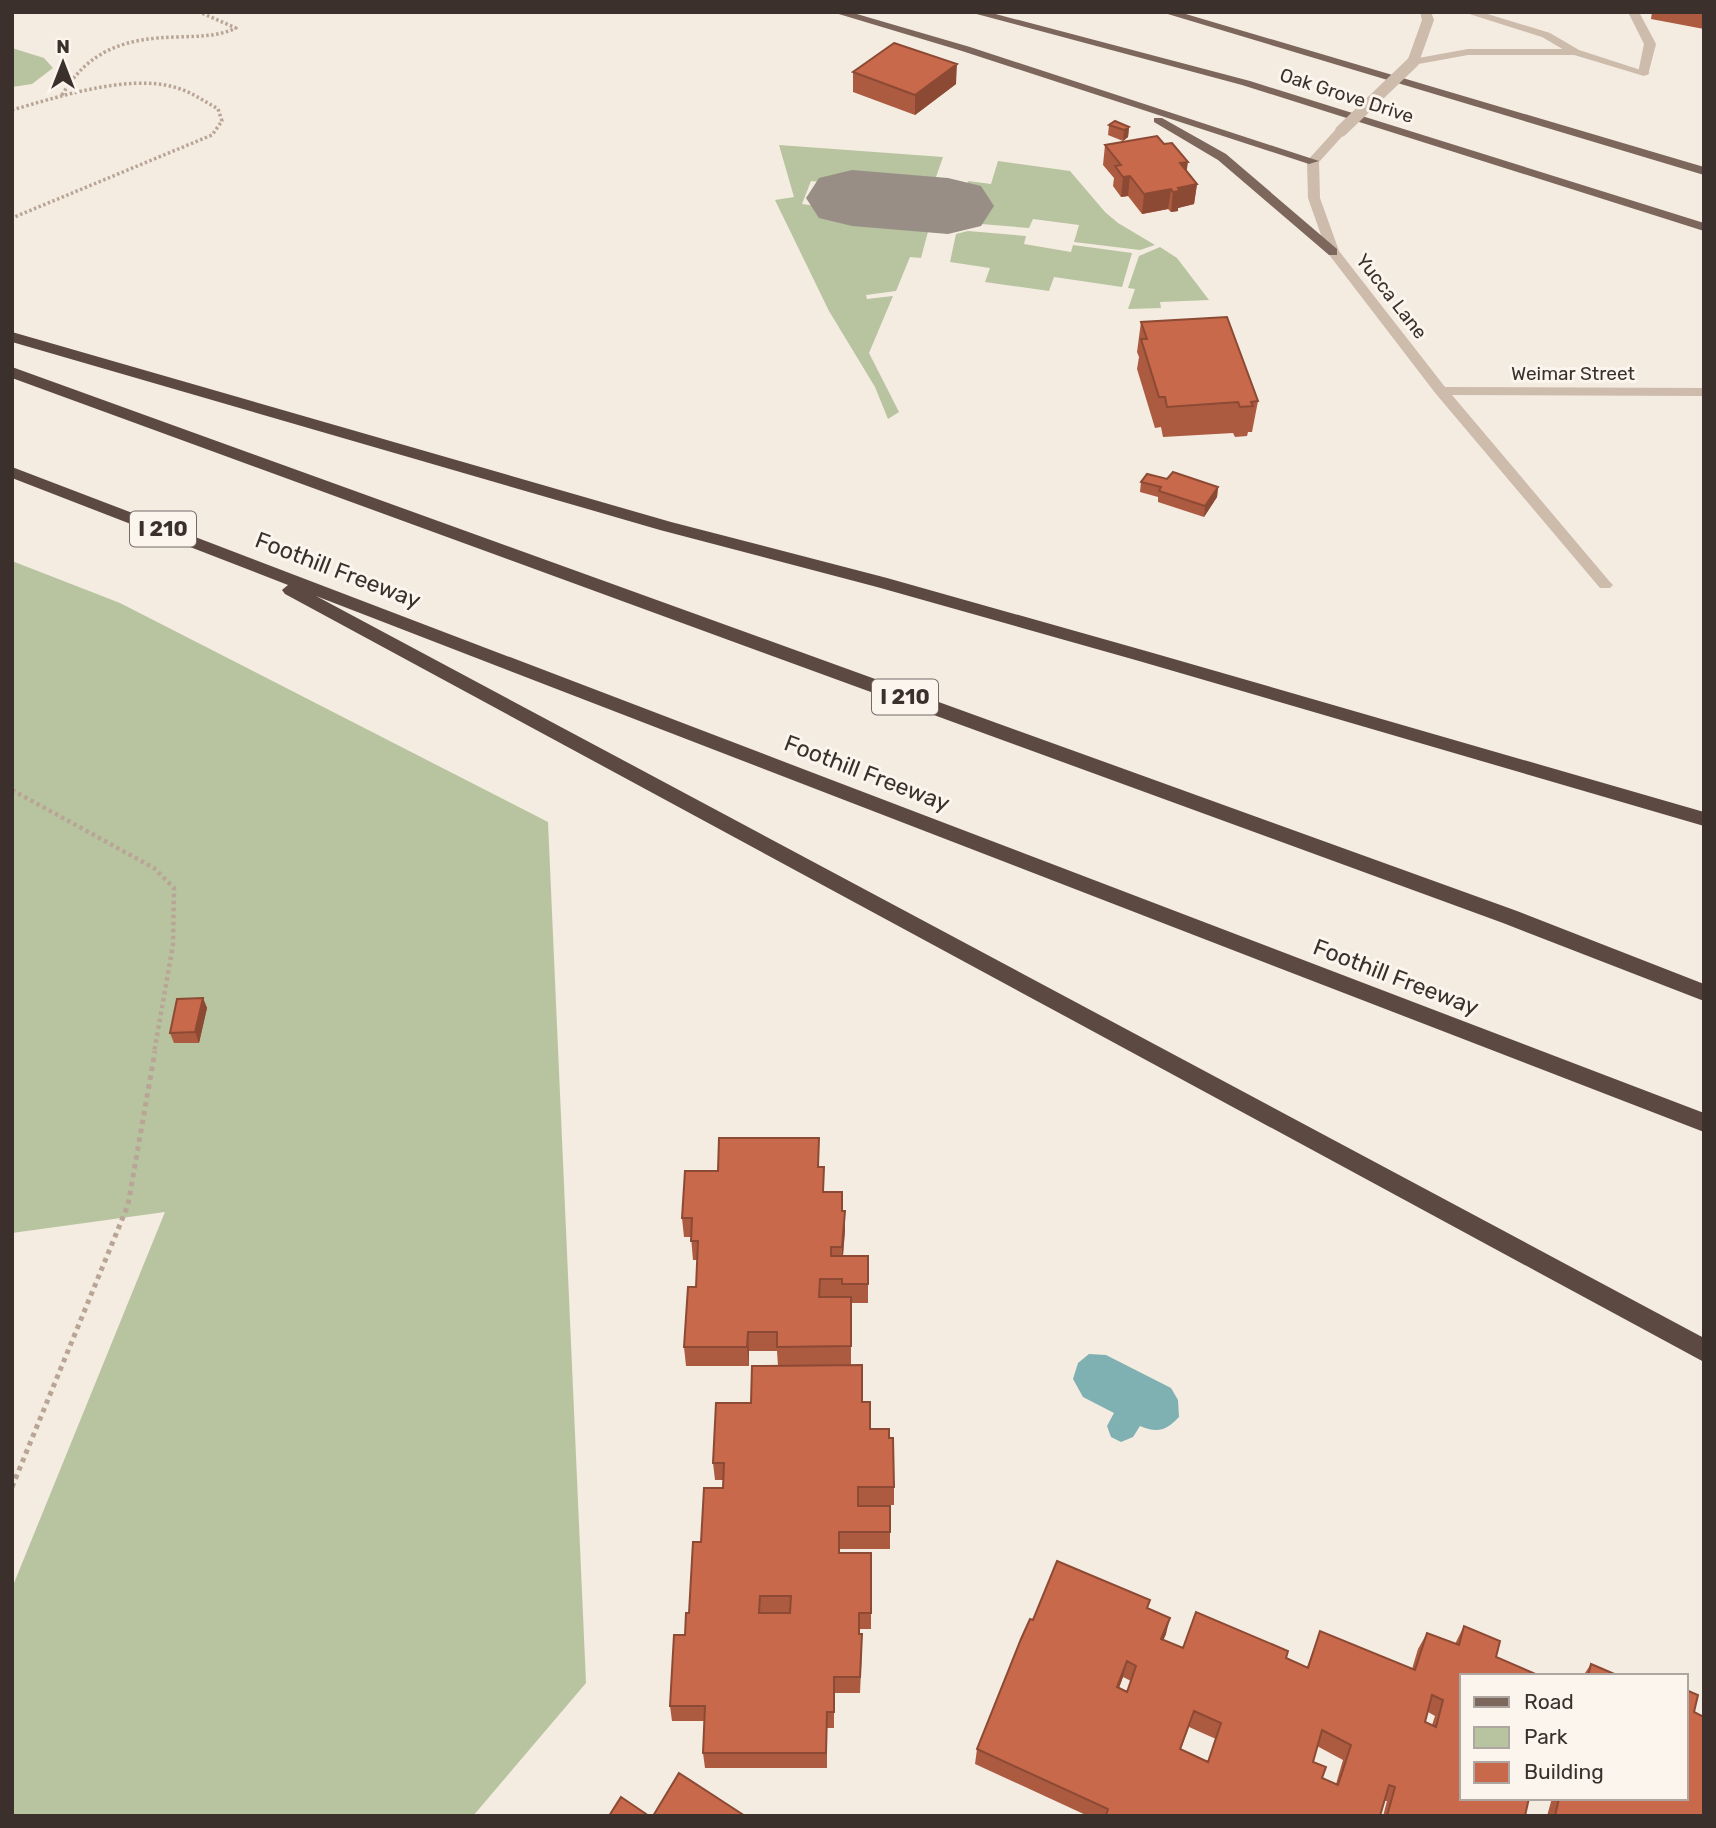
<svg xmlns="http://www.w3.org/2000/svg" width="1716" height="1828" font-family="Rubik,sans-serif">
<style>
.green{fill:#b8c4a0}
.water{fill:#7fb0b2}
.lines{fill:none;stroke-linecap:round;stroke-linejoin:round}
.taxiway{fill:#988e86;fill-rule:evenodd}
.path-far2{stroke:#b9a596;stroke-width:3.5;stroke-dasharray:2.5 2.5;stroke-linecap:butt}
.path-far1{stroke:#b9a596;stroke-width:4.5;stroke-dasharray:3.5 3.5;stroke-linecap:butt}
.path{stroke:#b9a596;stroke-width:5;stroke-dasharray:4.5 4.5;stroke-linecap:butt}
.lane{fill:#cdbbac;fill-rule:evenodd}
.street{fill:#cdbbac;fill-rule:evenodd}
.primary{fill:#7d675c;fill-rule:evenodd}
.highway{fill:#5c4a42;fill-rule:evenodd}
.street-bridge{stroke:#cdbbac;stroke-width:12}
.wall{fill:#ac5a40;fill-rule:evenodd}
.shaded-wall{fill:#8c4a34}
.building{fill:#c8694b;stroke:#8c4a34;stroke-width:2;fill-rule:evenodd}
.labels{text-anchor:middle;stroke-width:6;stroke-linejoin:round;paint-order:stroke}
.far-street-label{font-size:19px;fill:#3b302b;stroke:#fbf5ee}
.shield{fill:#fbf5ee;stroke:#756b66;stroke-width:2}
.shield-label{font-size:21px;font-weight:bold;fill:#3b302b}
.street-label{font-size:23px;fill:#3b302b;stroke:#fbf5ee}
</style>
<rect width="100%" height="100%" fill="#f4ebe1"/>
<path class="green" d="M12,48l32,10 9,10 -21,16 -20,3z
M779,145l164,12 -7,20 6,2 -5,19 -9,2 -74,-7 2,-7 -45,-5 -9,23 45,6 4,-8 73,6 9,5 -12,45 -11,-1 -14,34 -30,4 1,4 26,-3 -24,57 30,59 -11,7 -13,-32 -46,-76 -54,-111 19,-3z
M998,161l72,10 35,41 13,11 37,22 -15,5 -66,-8 5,-17 -46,-6 -4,9 -60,-5 -9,-5 8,-37 23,3z
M968,231l58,5 -2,8 47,8 2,-7 59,8 -10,34 -68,-10 -5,14 -64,-9 5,-14 -40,-6 6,-28z
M1160,247l17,11 32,42 -49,2 1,6 -33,1 7,-20 -7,-1 11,-32z
M12,561l108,42 428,219 38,861 -113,133h-461v-228l153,-376 -153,21z"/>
<path class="water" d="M1089,1354l17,1 65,33 7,12 1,17c-13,14 -22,16 -39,9l-7,11 -12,5 -10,-5 -4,-11 7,-13 -31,-16 -10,-18 5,-16z"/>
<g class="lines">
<path class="taxiway" d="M852,170l96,8 33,8 13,20 -13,20 -33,8 -96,-8 -33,-8 -13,-20 13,-20z"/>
<path class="path-far2" d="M62,95c27,-46 65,-57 115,-58 21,-1 40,0 59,-9l-37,-16
M12,110c46,-13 115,-36 162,-23 16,4 30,14 44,22l4,12 -10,14 -200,83"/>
<path class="path-far1" d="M12,790l142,78 20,20 -1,57 -19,108"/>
<path class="path" d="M12,1487l116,-282 27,-154"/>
<path class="lane" d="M1628,12h11l17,32 -8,31 -10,-2 6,-29z
M1468,49h107l6,3 -6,3h-107l-55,10 -6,-3 6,-3z"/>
<path class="street" d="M1420,12h11l3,8 -15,42 -6,3 -6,-3 15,-42z
M1463,12h18l69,21 29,17 71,23 -6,3 -73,-22 -29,-17z
M1341,127l6,4 -28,31 1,36 19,53 106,136 259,1v8l-252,-1 158,187 3,3 -3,3h-10l-164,-194 -109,-142 -19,-54 -1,-37 30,-33z"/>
<path class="primary" d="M832,12h18l120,35 349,114 -10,3 -347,-113z
M969,12h19l262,69 454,142v8l-462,-146z
M1161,12h18l525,155v8z
M1154,118h8l64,36 111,95v6h-8l-111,-95 -64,-38z"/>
<path class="highway" d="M12,332l659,190 216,56 266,75 551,159v14l-565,-165 -262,-74 -217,-57 -648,-188z
M12,367l1505,544 187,73v17l-201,-78 -1491,-545z
M12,467l1692,646v19l-1388,-536 1388,742v24l-1419,-768 -3,-4 6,-5 -276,-107z"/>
<path class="street-bridge" d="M1341,131l72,-69"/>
</g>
<path class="wall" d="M1652,12h52v17l-53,-10z
M853,72l103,12 -41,31 -62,-23z
M1109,125l20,2 -1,10 -5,4 -15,-6z
M1105,145l81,26 11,13 -3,20 -16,4v3l-7,1 -3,-3 -26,5 -14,-18 -7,1 -8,-11 1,-8 -11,-13z
M1141,322l117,79 -6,31h-4l-1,4 -12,1 -2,-4 -70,4 -2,-10 -6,1 -18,-59 2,-12 -2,-5z
M1167,479l51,8 -1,10 -13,20 -46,-15v-5l-18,-5 1,-10z
M203,998l4,10 -8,35h-25l-4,-10z
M819,1167l5,25 19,19 2,19 -2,26h25v47h-17v62l-73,1 -1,-15h-28v15h-63l-2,-19 12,-60 1,-27h-4l-2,-23h-7l-2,-19 36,-47z
M862,1402l8,27 19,9 5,49v18h-36l32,27v17h-51v4h32v76h-12l3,21 -2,43h-26v35h-7v40h-122l-2,-15 1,-32h-32l-2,-15 19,-93 12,-71 22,-54 1,-8h-9l-2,-17z
M1148,1608l18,26 -3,6 20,8 103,10 21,9 13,-36 92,38 6,-20 9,-16 28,11 9,-18 32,31 29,159h-142l4,-15h-3l-4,15h-292l-113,-52 2,-15 56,-129zM1123,1677l8,4 -4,11 -8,-4zM1428,1712l7,4 -3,9 -7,-3zM1189,1727l27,12 -8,23 -27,-13zM1317,1746l26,14 -7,24 -14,-6 -9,-16z
M1591,1664l28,12h-36z
M1694,1712l10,104h-157l5,-18h134z"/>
<path class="shaded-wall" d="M957,64l-1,20 -41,31v-20z
M1129,127l-1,10 -5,4 1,-11z
M1188,162l-3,20 -5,-19z
M1130,176l-2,20 -7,1 2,-20z
M1197,184l-3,20 -16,4v3l-7,1 2,-20 5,-4z
M1171,189l-3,20 -26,5 2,-20z
M1218,487l-1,10 -13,20 1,-11z
M203,998l4,10 -8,35 -4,-11z
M845,1211v19l-3,37v-20z
M748,1332l1,19v15l-2,-19z
M1170,1618l-4,16 -9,21 4,-16z
M1127,1661l-4,16 -10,26 4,-16z"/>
<path class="building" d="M894,43l63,21 -42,31 -62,-23z
M1115,121l14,6 -5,3 -15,-5z
M1157,136l7,8 8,-1 16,19 -8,1 17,21 -19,4 2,3 -7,1 -2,-3 -27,5 -14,-18 -7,1 -8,-11 6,-1 -16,-20z
M1227,317l31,84 -7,1 2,4 -13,1 -2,-5 -71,5 -2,-10h-6l-18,-58h6l-6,-17z
M1173,472l45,15 -13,19 -46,-15 2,-4 -20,-5 6,-8 20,5z
M203,998l-8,34 -25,1 7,-34z
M719,1138h100l-1,29h6l-1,25h19v19h3l-3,36h-11v9h37v28h-26v-5h-22l-1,18h32v49l-74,1v-15h-29l-1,15h-63l4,-60h8l2,-46h-7l1,-23h-10l3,-47h33z
M862,1365v37h8v27h19v9h4l1,49h-36v19h32v26h-51v21h32v60h-12v21h3l-2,43h-26v35h-7l-1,41h-123l2,-47h-35l4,-71h11l1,-22h3l4,-71h8l3,-54h19l1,-25h-11l3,-60h35l1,-37zM760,1596h31l-1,17h-31z
M1057,1561l93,39 -3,8 23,10 -9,21 22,9 13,-36 92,39 -2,7 22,10 12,-37 95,39 12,-37 32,12 5,-19 36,15 -4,16 44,19h-78v122h67l-4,18h-138l8,-29 -6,-2 -9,31h-273l-1,-1 2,-6 -131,-60 44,-110 9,-20 3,1zM1127,1661l9,5 -9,26 -10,-5zM1432,1695l11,5 -7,27 -11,-5zM1194,1711l27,12 -13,39 -28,-13zM1322,1730l29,15 -13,40 -16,-7 4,-11 -13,-5z
M1591,1664l28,12h-31z
M1686,1690l12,5 -4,17 10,5v99h-149l4,-18h127z
M679,1773l66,43h-92z
M621,1797l28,19h-40z"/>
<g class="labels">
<g class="far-street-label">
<text transform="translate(1347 95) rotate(18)" y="7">Oak Grove Drive</text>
<text transform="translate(1392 296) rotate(52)" y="7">Yucca Lane</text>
<text x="1573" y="380">Weimar Street</text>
</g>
<g class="shield">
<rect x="130" y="511.5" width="66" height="35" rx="5"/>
<rect x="872" y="679.5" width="66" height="35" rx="5"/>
</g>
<g class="shield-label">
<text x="163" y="536">I 210</text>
<text x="905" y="704">I 210</text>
</g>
<g class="street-label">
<text transform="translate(338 570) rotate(21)" y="8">Foothill Freeway</text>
<text transform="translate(867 773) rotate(21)" y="8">Foothill Freeway</text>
<text transform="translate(1396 977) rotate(21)" y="8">Foothill Freeway</text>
</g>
</g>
<rect width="1716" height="1828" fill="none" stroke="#3b302b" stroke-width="28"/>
<rect x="1460" y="1674" width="228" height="126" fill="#fbf5ee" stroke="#aea6a0" stroke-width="2"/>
<rect x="1474" y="1697" width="35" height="10" fill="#7d675c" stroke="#aea6a0" stroke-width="2"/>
<text x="1524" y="1709" font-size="21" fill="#3b302b">Road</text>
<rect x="1474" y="1727" width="35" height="21" fill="#b8c4a0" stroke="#aea6a0" stroke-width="2"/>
<text x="1524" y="1744" font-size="21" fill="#3b302b">Park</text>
<rect x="1474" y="1762" width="35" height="21" fill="#c8694b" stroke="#aea6a0" stroke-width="2"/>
<text x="1524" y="1779" font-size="21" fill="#3b302b">Building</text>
<g transform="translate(63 63)" stroke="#fbf5ee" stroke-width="5" paint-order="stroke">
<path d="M0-5L12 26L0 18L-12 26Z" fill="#3b302b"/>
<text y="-10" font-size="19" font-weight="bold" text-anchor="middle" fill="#3b302b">N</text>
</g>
</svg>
